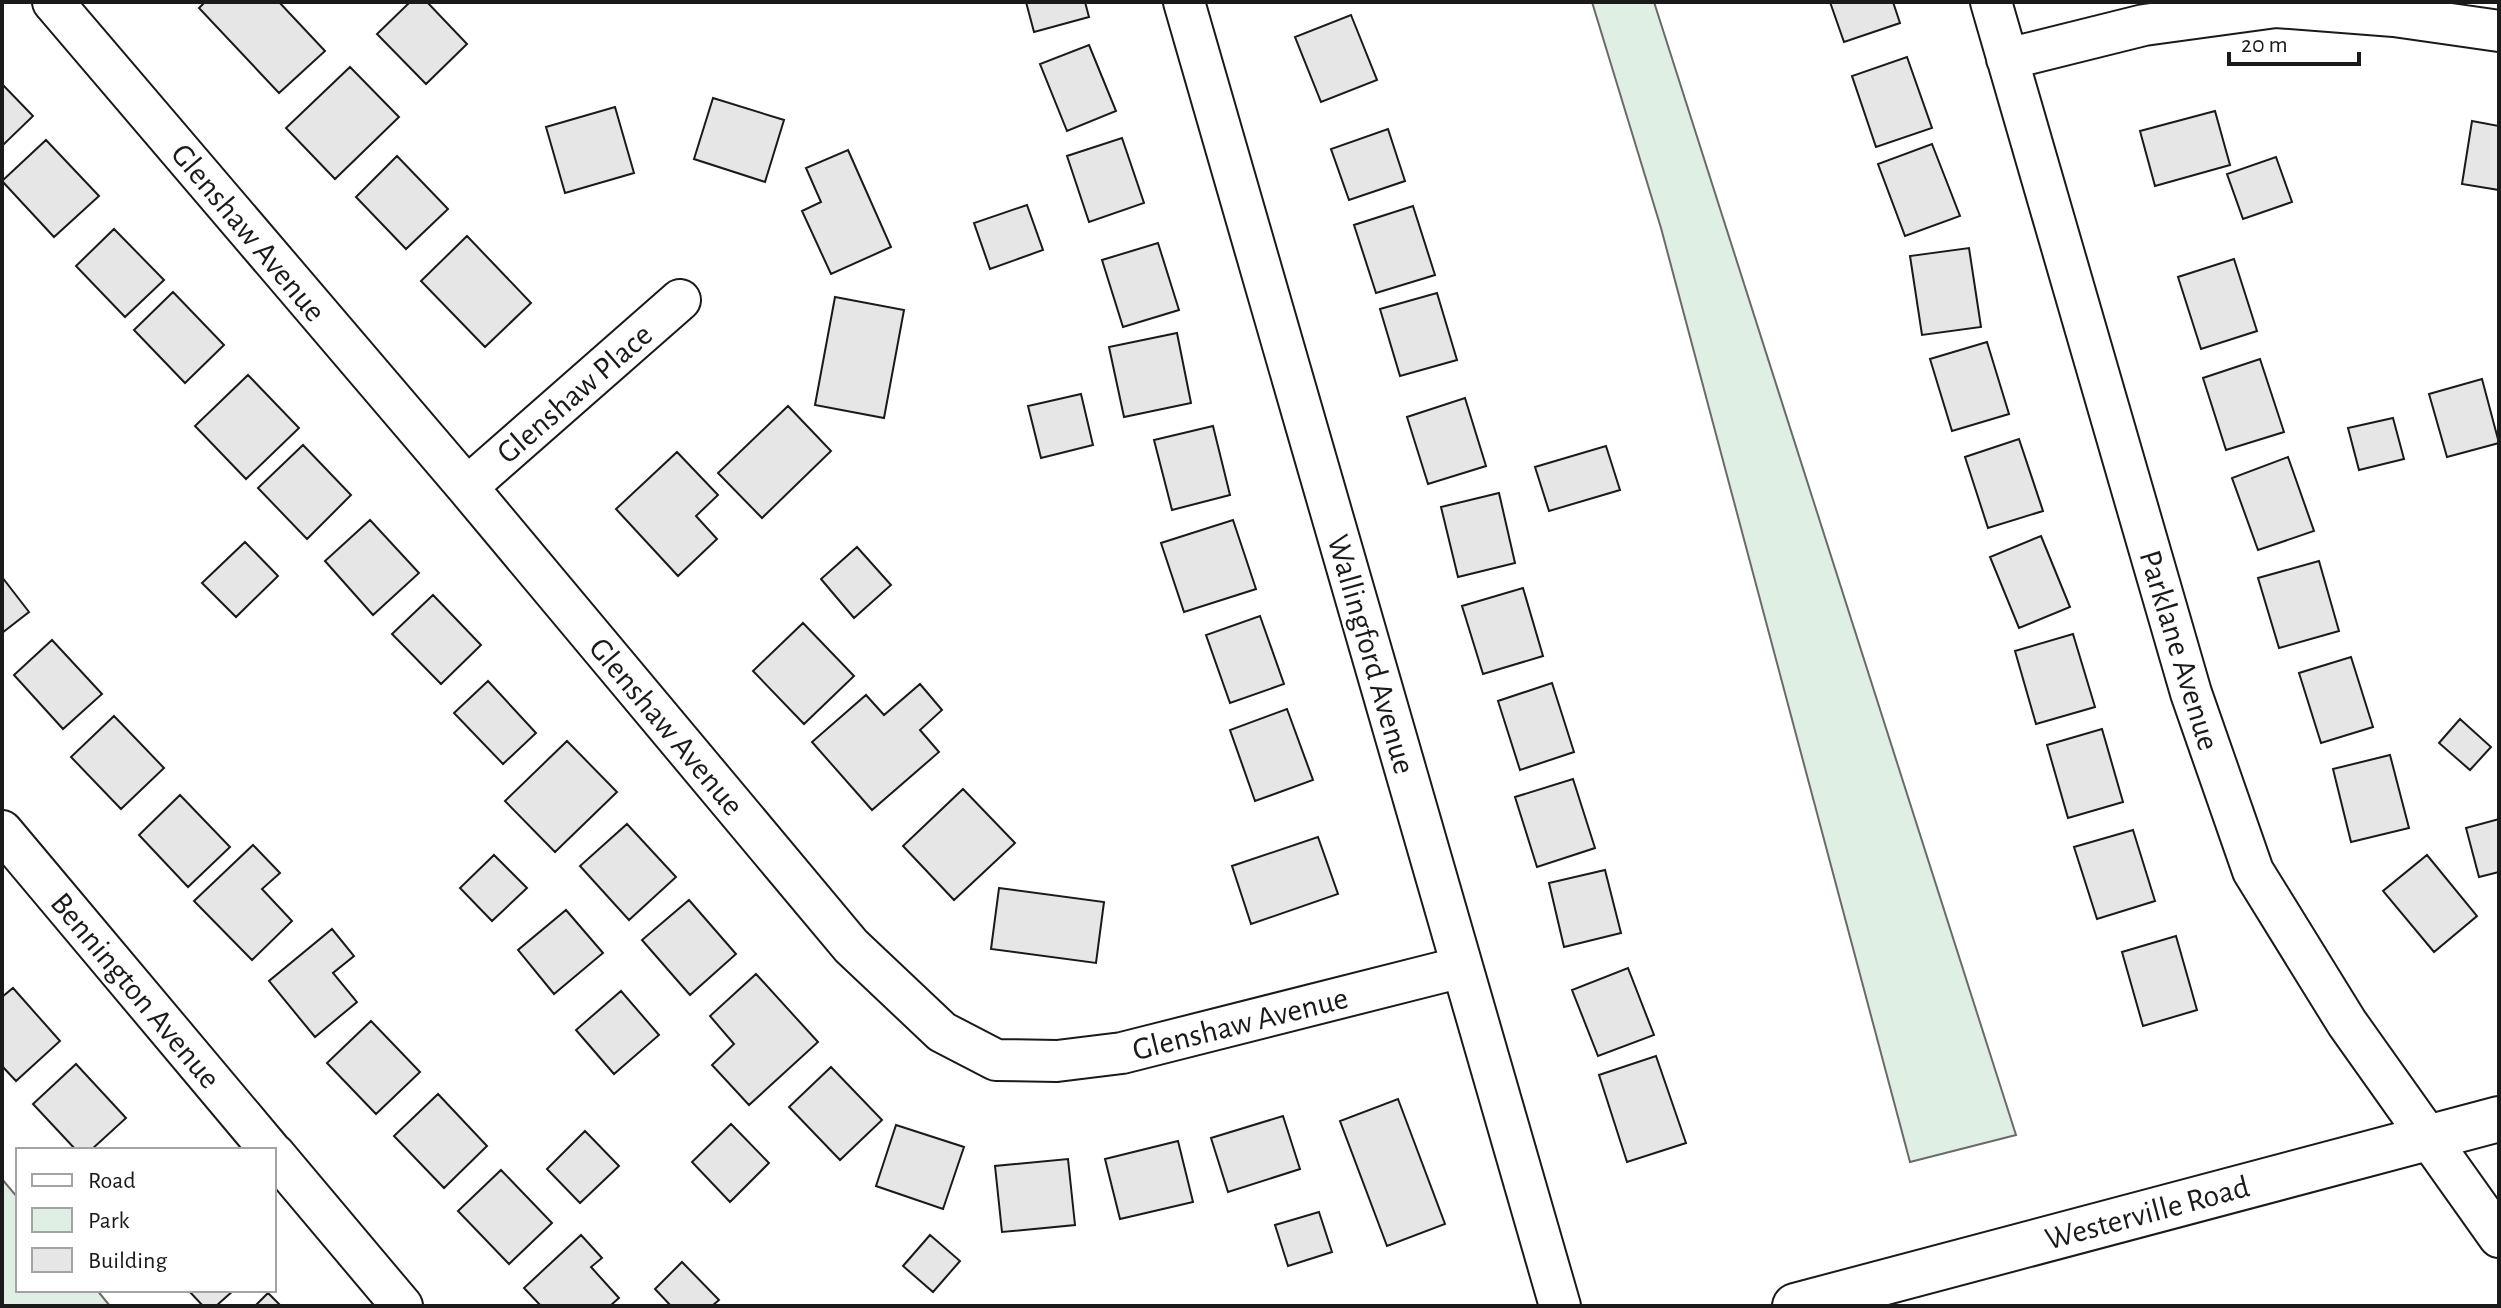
<svg xmlns="http://www.w3.org/2000/svg" width="2501" height="1308" font-family="'Alegreya Sans',sans-serif">
<style>
.green{fill:#e0efe3;stroke:#6a6a6a;stroke-width:2}
.building{fill:#e6e6e6;stroke:#1a1a1a;stroke-width:2}
.lines{fill:none;stroke-linecap:round;stroke-linejoin:round}
.street-casing{stroke:#1a1a1a;stroke-width:44}
.primary-casing{stroke:#1a1a1a;stroke-width:48}
.street{stroke:#fff;stroke-width:40}
.primary{stroke:#fff;stroke-width:44}
.labels{text-anchor:middle;stroke-width:6;stroke-linejoin:round;paint-order:stroke}
.street-label{font-size:32px;fill:#1a1a1a;stroke:#fff}
</style>
<rect width="100%" height="100%" fill="#fff"/>
<path class="green" d="M1592,2h62l362,1133 -106,27 -249,-934z
M2,1179l16,19v92h79l13,16h-108z"/>
<path class="building" d="M205,2h74l46,49 -46,42 -80,-85z
M410,2h17l40,42 -41,40 -49,-50z
M1026,2h59l4,15 -55,15z
M1830,2h63l7,21 -56,19z
M1351,15l26,65 -56,22 -26,-65z
M1089,45l27,66 -49,20 -27,-67z
M1907,57l25,71 -56,19 -24,-71z
M350,67l49,50 -64,62 -49,-51z
M2,84l31,32 -31,30z
M713,98l71,22 -19,62 -71,-23z
M615,107l19,66 -69,20 -19,-66z
M2215,111l15,54 -75,21 -15,-55z
M2472,121l27,5v64l-37,-6z
M1388,129l17,52 -56,19 -18,-51z
M1122,138l22,65 -55,19 -22,-66z
M46,140l53,56 -45,41 -52,-56z
M1932,144l28,72 -55,20 -27,-72z
M848,150l43,97 -60,27 -29,-63 19,-9 -15,-34z
M397,156l51,53 -42,40 -50,-52z
M2276,157l16,45 -49,17 -16,-45z
M1027,205l16,45 -53,19 -16,-46z
M1413,206l22,69 -59,18 -22,-68z
M114,229l50,51 -39,37 -49,-51z
M467,236l64,67 -46,44 -64,-66z
M1158,243l21,67 -56,17 -21,-67z
M1969,248l12,79 -59,8 -12,-79z
M2234,259l23,72 -56,18 -23,-72z
M173,292l51,53 -39,38 -51,-53z
M1437,293l20,67 -57,16 -20,-67z
M835,297l69,13 -20,108 -69,-13z
M1177,333l14,70 -67,14 -15,-70z
M1987,342l22,72 -57,17 -22,-72z
M2260,359l24,73 -58,18 -23,-72z
M248,375l51,53 -53,51 -51,-53z
M2482,379l17,64 -52,14 -18,-63z
M1081,394l12,51 -52,13 -13,-52z
M1465,398l21,68 -58,18 -21,-67z
M788,406l43,45 -69,67 -44,-45z
M2393,418l11,41 -45,11 -11,-42z
M1213,426l17,69 -58,15 -18,-70z
M2019,439l24,72 -55,17 -23,-71z
M303,445l48,50 -44,44 -49,-51z
M1606,446l14,44 -71,21 -14,-44z
M677,452l41,43 -22,21 21,23 -39,37 -62,-67z
M2288,457l26,74 -56,19 -26,-72z
M1499,493l16,70 -57,14 -17,-70z
M370,520l49,53 -46,42 -48,-54z
M1233,520l23,69 -72,23 -23,-69z
M2041,536l29,71 -51,21 -29,-71z
M245,542l33,34 -42,41 -34,-34z
M857,547l34,38 -37,33 -33,-39z
M2319,561l20,70 -60,17 -21,-70z
M2,577l27,35 -27,21z
M1523,588l20,68 -60,18 -21,-68z
M433,595l48,50 -40,39 -49,-50z
M1260,616l24,68 -54,19 -24,-68z
M803,623l51,53 -50,48 -51,-53z
M2073,634l22,73 -59,17 -21,-73z
M52,640l50,54 -39,35 -49,-54z
M2351,657l22,70 -52,16 -22,-70z
M488,681l48,52 -33,31 -49,-51z
M1552,683l22,69 -54,18 -22,-69z
M920,684l22,26 -22,20 19,22 -67,58 -60,-68 54,-47 18,20z
M1287,709l26,71 -58,21 -25,-71z
M114,716l50,52 -43,41 -50,-52z
M2460,719l31,28 -21,23 -31,-27z
M2102,729l21,73 -55,16 -21,-73z
M567,741l50,51 -62,60 -50,-51z
M2390,755l19,73 -58,14 -18,-73z
M1573,779l22,69 -58,19 -22,-70z
M963,789l52,54 -61,57 -51,-54z
M180,795l50,52 -42,40 -49,-52z
M2499,819v53l-20,5 -13,-49z
M627,824l49,53 -47,43 -49,-54z
M2133,830l22,71 -58,18 -23,-72z
M1318,837l20,57 -87,30 -19,-58z
M253,845l27,28 -18,16 30,32 -40,39 -58,-59z
M494,855l33,33 -35,33 -32,-33z
M2427,855l50,61 -43,36 -51,-61z
M1605,870l16,63 -57,14 -15,-64z
M999,888l105,14 -8,61 -105,-14z
M689,900l47,54 -46,41 -48,-55z
M566,910l37,43 -49,41 -36,-44z
M332,929l22,27 -21,17 24,29 -42,35 -46,-56z
M2176,936l21,74 -54,16 -21,-74z
M1628,968l26,67 -56,21 -26,-66z
M756,974l62,68 -69,63 -37,-40 22,-21 -24,-28z
M13,988l47,53 -44,40 -14,-15v-69z
M621,991l38,44 -45,39 -38,-44z
M371,1021l49,51 -44,42 -49,-51z
M1656,1056l30,87 -59,19 -28,-87z
M76,1064l50,54 -35,32h-15l-43,-46z
M831,1067l51,53 -42,40 -51,-53z
M438,1094l49,52 -43,42 -50,-52z
M1398,1099l47,125 -58,22 -47,-125z
M1283,1116l17,53 -72,23 -17,-54z
M731,1124l38,39 -39,39 -38,-40z
M896,1125l68,22 -21,62 -67,-23z
M585,1131l34,35 -39,37 -33,-34z
M1178,1141l15,61 -73,17 -15,-60z
M1068,1159l7,66 -73,7 -7,-66z
M501,1170l51,53 -43,41 -51,-53z
M1319,1212l13,40 -44,14 -13,-41z
M581,1235l21,23 -11,9 28,31 -9,8h-69l-17,-18z
M930,1235l30,26 -27,31 -30,-26z
M682,1262l37,38 -7,6h-41l-16,-17z
M188,1290h46l-18,16h-13z
M268,1293l13,13h-26z"/>
<g class="lines">
<defs>
<path id="street" d="M53,2l414,485 384,459 91,86 54,28 61,1 65,-8 340,-86
M1184,2l376,1304
M1991,2l200,691 62,178 94,152 152,214
M2007,59l137,-34 132,-18 118,9 105,15
M467,487l213,-187
M2,831l268,319
M274,1154l128,152"/>
<path id="primary" d="M1795,1306l704,-187"/>
</defs>
<use href="#street" class="street-casing"/>
<use href="#primary" class="primary-casing"/>
<use href="#street" class="street"/>
<use href="#primary" class="primary"/>
</g>
<g class="labels">
<g class="street-label">
<text transform="translate(249 232) rotate(50)" y="11">Glenshaw Avenue</text>
<text transform="translate(574 393) rotate(-41)" y="11">Glenshaw Place</text>
<text transform="translate(2180 650) rotate(73)" y="11">Parklane Avenue</text>
<text transform="translate(1372 654) rotate(74)" y="11">Wallingford Avenue</text>
<text transform="translate(667 726) rotate(50)" y="11">Glenshaw Avenue</text>
<text transform="translate(136 990) rotate(50)" y="11">Bennington Avenue</text>
<text transform="translate(1240 1023) rotate(-14)" y="11">Glenshaw Avenue</text>
<text transform="translate(2147 1212) rotate(-15)" y="11">Westerville Road</text>
</g>
</g>
<rect width="2501" height="1308" fill="none" stroke="#1a1a1a" stroke-width="8"/>
<rect x="16" y="1148" width="260" height="144" fill="#ffffff" stroke="#a3a3a3" stroke-width="2"/>
<rect x="32" y="1174" width="40" height="12" fill="#ffffff" stroke="#a3a3a3" stroke-width="2"/>
<text x="88" y="1188" font-size="24" fill="#1a1a1a">Road</text>
<rect x="32" y="1208" width="40" height="24" fill="#e0efe3" stroke="#a3a3a3" stroke-width="2"/>
<text x="88" y="1228" font-size="24" fill="#1a1a1a">Park</text>
<rect x="32" y="1248" width="40" height="24" fill="#e6e6e6" stroke="#a3a3a3" stroke-width="2"/>
<text x="88" y="1268" font-size="24" fill="#1a1a1a">Building</text>
<path d="M2229 52v12h130v-12" fill="none" stroke="#1a1a1a" stroke-width="4"/>
<text x="2241" y="52" font-size="24" fill="#1a1a1a" stroke="#ffffff" stroke-width="6" paint-order="stroke">20 m</text>
</svg>
